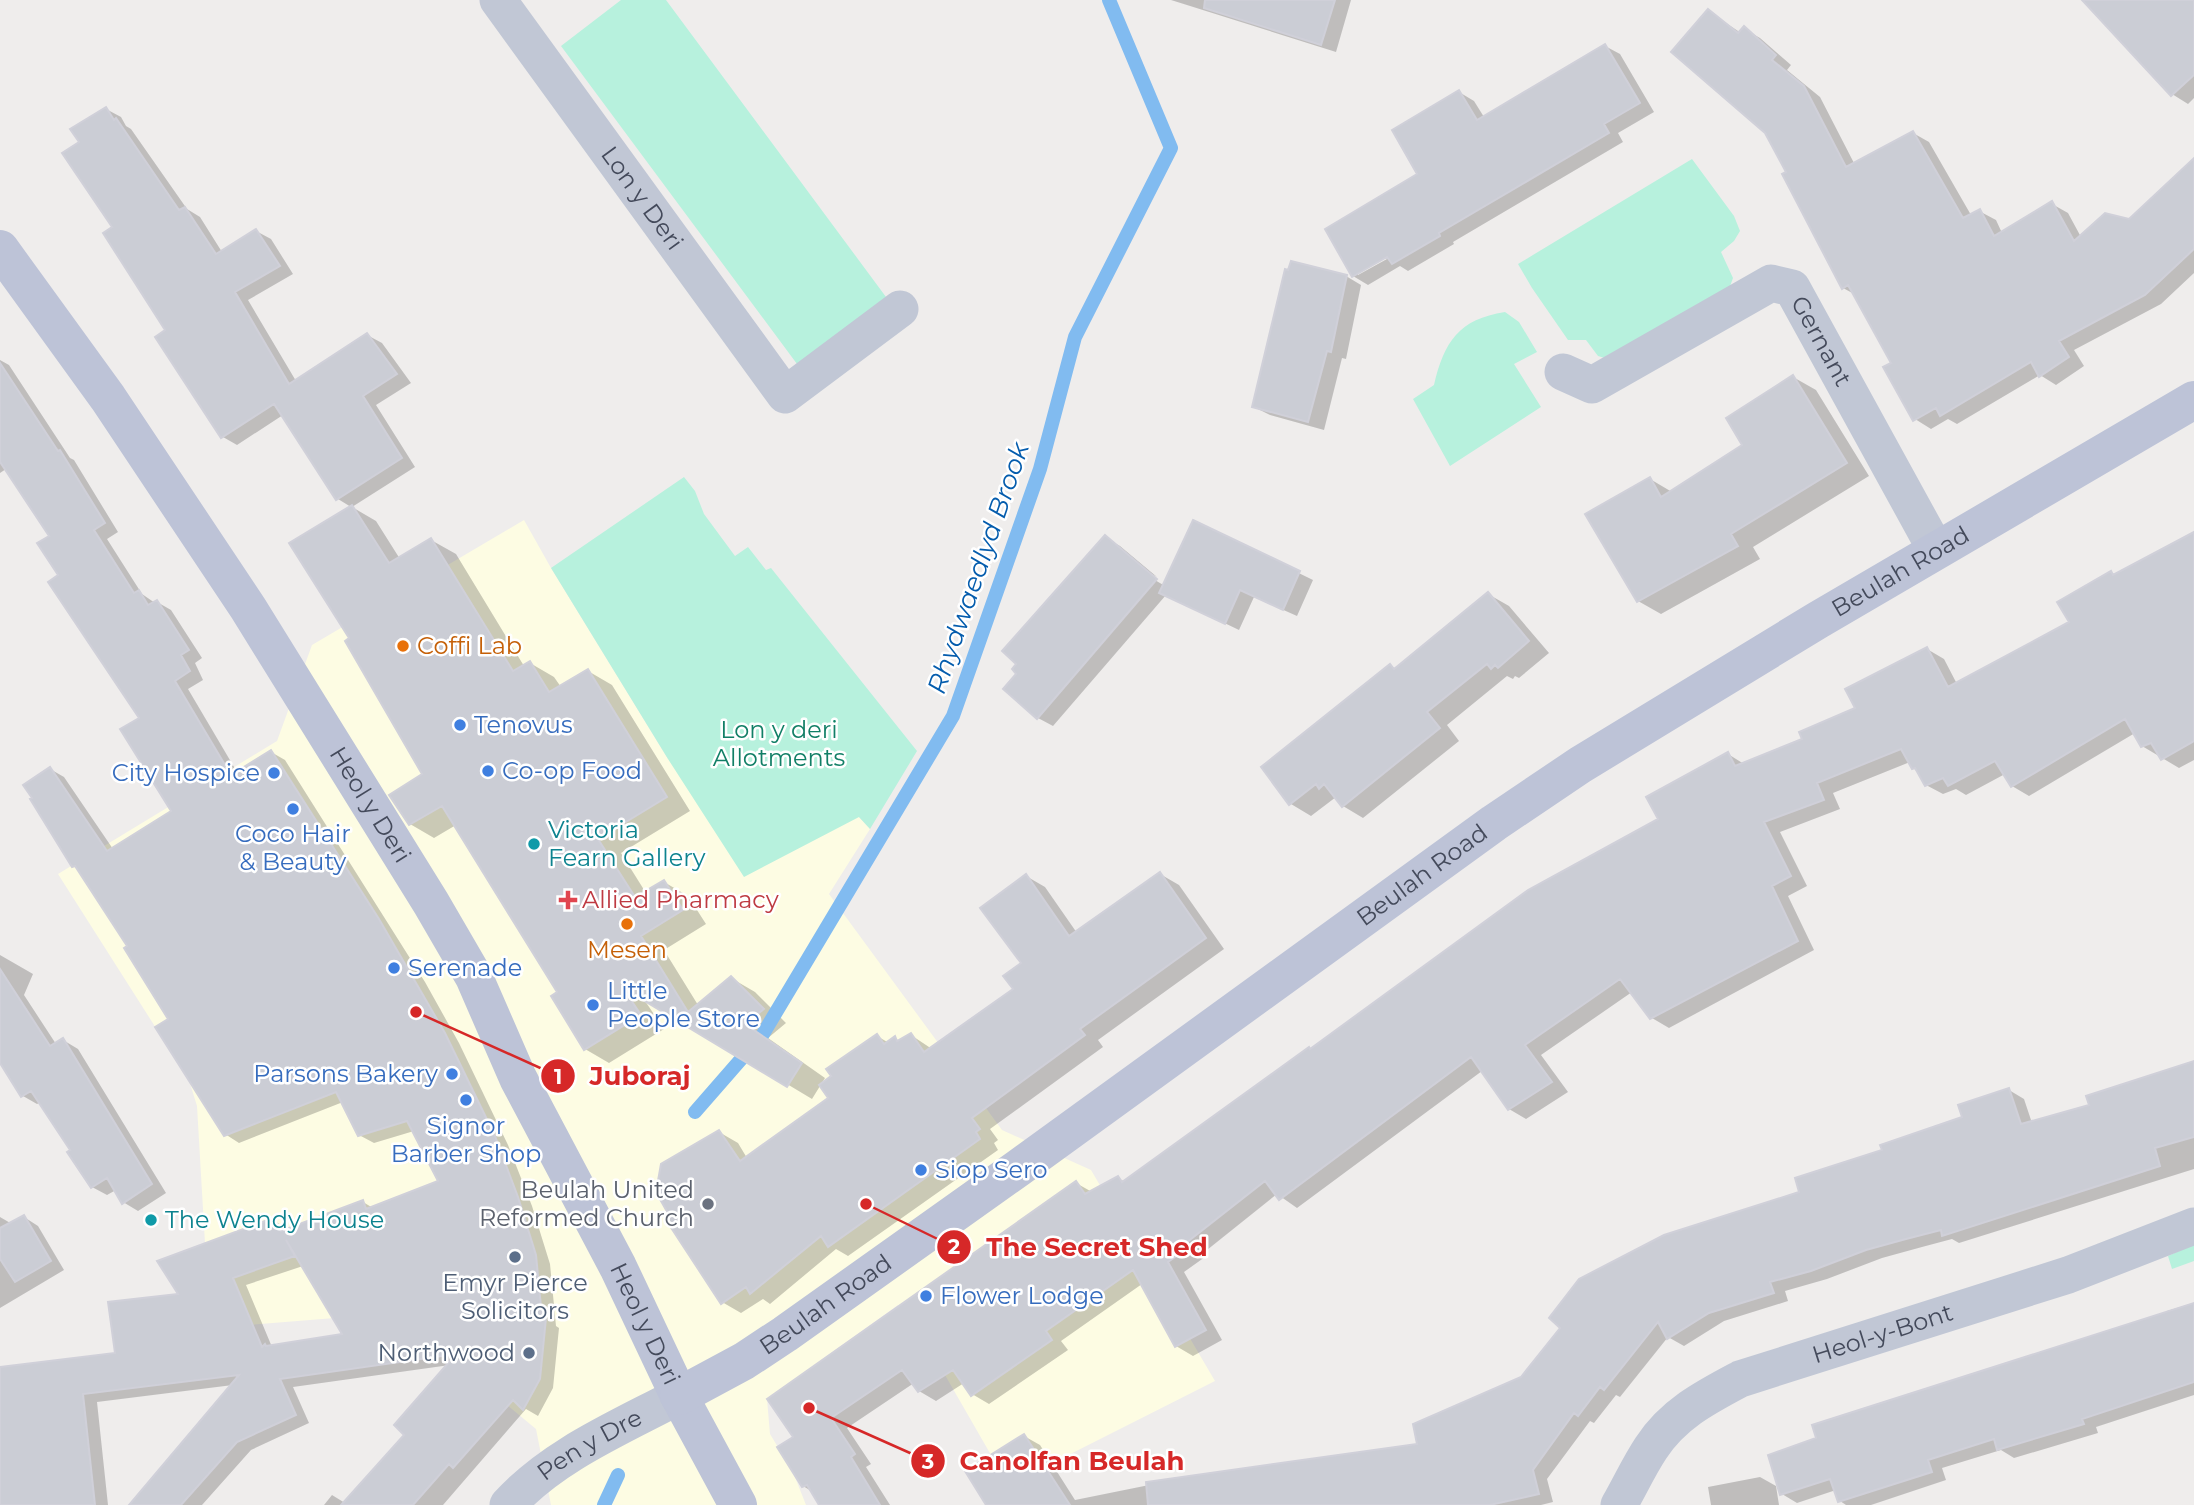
<svg xmlns="http://www.w3.org/2000/svg" width="2194" height="1505" font-family="Montserrat,sans-serif">
<style>
.commercial{fill:#fdfce3}
.green{fill:#b7f1dd}
.shadow{fill:#0003;fill-rule:evenodd}
.lines{fill:none;stroke-linecap:round;stroke-linejoin:round}
.stream{stroke:#81bbf0;stroke-width:14}
.building{fill:#cbcdd5;stroke:#d0d0d9;stroke-width:2;fill-rule:evenodd}
.street{stroke:#c1c7d5;stroke-width:37}
.secondary{stroke:#bdc3d7;stroke-width:38}
.food-dot{fill:#e8710a;stroke:#fff;stroke-width:2.5}
.shop-dot{fill:#3f7fe0;stroke:#fff;stroke-width:2.5}
.culture-dot{fill:#0f9aa8;stroke:#fff;stroke-width:2.5}
.health-dot{fill:#e0444e;stroke:#fff;stroke-width:2.5}
.worship-dot{fill:#6b7280;stroke:#fff;stroke-width:2.5}
.service-dot{fill:#5c6f8a;stroke:#fff;stroke-width:2.5}
.labels{text-anchor:middle;stroke-width:5;stroke-linejoin:round;paint-order:stroke}
.street-label{font-size:24px;fill:#444a5b;stroke:#fff}
.food-label{font-size:24px;fill:#c56008;stroke:#fff;text-anchor:start}
.shop-label{font-size:24px;fill:#366cbe;stroke:#fff;text-anchor:start}
.park-label{font-size:24px;fill:#117f66;stroke:#fff}
.culture-label{font-size:24px;fill:#0d838f;stroke:#fff;text-anchor:start}
.health-label{font-size:24px;fill:#be3a42;stroke:#fff;text-anchor:start}
.worship-label{font-size:24px;fill:#5b616d;stroke:#fff;text-anchor:end}
.service-label{font-size:24px;fill:#4e5e75;stroke:#fff}
.water-label{font-size:26px;font-style:italic;fill:#045cad;stroke:#fff}
.leader{fill:none;stroke:#d62828;stroke-width:2.5}
.callout-dot{fill:#d62828;stroke:#fff;stroke-width:2.5}
.mark-label{font-size:21px;text-anchor:middle;font-weight:bold;fill:#fff}
.callout-label{font-size:26px;text-anchor:middle;font-weight:bold;fill:#d62828;stroke:#fff;stroke-width:5;stroke-linejoin:round;paint-order:stroke}
</style>
<rect width="100%" height="100%" fill="#efedec"/>
<path class="commercial" d="M524,520l27,48 117,191 191,58 11,12 -41,65 173,236 89,40 124,211 -200,101 -24,-27 -46,-80 -47,-70 -131,94 3,35 23,38 13,33h-255l-15,-76 -139,-116 -160,13 -29,-31 -11,-189 -8,-26 -131,-206 219,-133 35,-96z"/>
<path class="green" d="M621,0h45l223,301 -89,67 -239,-322z
M1692,159l42,57 6,15 -6,10 -13,11 12,26 -4,11 -121,70 -10,-3 -12,-16h-18l-36,-52 -14,-24z
M1505,312l14,10 18,30 -23,12 27,43 -91,59 -37,-67 21,-14c10,-43 25,-66 71,-73z
M684,477l11,14 9,23 31,42 13,-9 18,23 5,-2 146,183 -47,78 -11,-12 -115,60 -76,-118 -117,-191z
M2194,1244v17l-22,8 -4,-13z"/>
<path class="shadow" d="M1171,0h180l-15,52z
M2085,0h104l5,5v93l-6,6 -16,-10z
M1708,11l33,22 3,-4 16,9 31,27 -4,5 33,27 35,68 58,-32 16,9 42,73 8,-4 17,9 6,13 50,-29 16,9 13,24 49,-16 64,-47v99l-33,31 -87,46 10,16 -28,19 -16,-10 -83,49 -9,-5 -17,10 -16,-10 -22,-56 -37,-68 -13,-7z
M1605,46l15,8 34,58 -36,21 5,9 -170,100 1,2 -46,27 -8,-5 -32,19 -15,-9 67,-101 39,-83 15,9 10,16zM1394,251l2,3 -38,21v-4z
M106,109l15,8 5,9 5,3 56,80 13,8 22,35 34,-21 15,8 22,35 -45,26 48,81 71,-46 15,8 29,40 -35,22 39,62 -63,40 24,14 24,38 31,-19 25,14 68,112 6,-3 24,14 7,10 27,-16 24,14 78,126 -69,42 25,40 18,-11 24,14 18,28 -42,26 34,55 33,-27 24,14 31,31 -18,15 57,40 -13,21 -169,-101 21,31 -55,34 -24,-14 -25,-56 -104,-168 -22,13 -24,-14 15,-49 -74,-136v-132l-13,-8 -55,-84 -46,30 -14,-8 -109,-209 -32,-85z
M1346,276l15,9 -15,74 -4,-1 -18,72 -54,-15 -16,-8z
M0,360l9,5 61,93 4,2 44,72 -11,7 35,55 13,9 2,-1 14,8 31,48 -7,5 8,17 -15,9 49,83 34,-20 14,8 140,222 34,61 49,102 24,61 18,58 6,62 3,2 -6,60 -15,28 -12,-7 -83,96h-119l8,-10 13,8 61,-68 44,-70 -157,22 16,36 -58,27 -49,55h-70l101,-120 -136,17 11,103h-108v-136l117,-14 64,-59 92,-76 16,10 74,-28 10,6 67,-26 -26,-51 -40,12 -15,-8 -16,-33 -104,41 -14,-9 -54,-114 -42,-74 -49,-76 -7,-4 -23,-97 14,8 49,72 60,-37 -32,-93 -80,-144 -9,-38 -46,-68 -6,4zM303,1266l42,69 -73,12 -26,-62z
M1793,377l23,13 53,86 -116,71 7,12 -99,55 -23,-13 12,-122 22,13 73,-46z
M1194,522l119,58 -16,36 -43,-19 -15,33 -73,-35 -113,131 -15,-8 -33,-29 14,-15 86,-136 15,8 37,31 -7,-4 -2,3 17,10z
M2194,534v226l-15,8 -37,-22 -7,-13 -106,63 -17,-10 -7,-12 -39,21 -10,-6 -13,5 -17,-9 -16,-23 -77,31 7,16 -60,23 27,54 -19,10 26,54 -145,78 -17,-10 -20,-26 -91,63 27,37 -42,27 -17,-10 -27,-38 -185,137 -20,-14 -75,60 3,3 -21,15 38,68 -29,16 -17,-10 -34,-62 -81,57 7,9 -79,54 -17,-10 -8,-11 -28,18 -17,-10 -5,-8 -67,45 24,36 -5,3 24,38h-69l-8,-13 -10,-6 -8,-48 281,-255 16,9 26,-14 7,4 186,-132 350,-231 67,-65 16,10 60,-24 54,-31 69,-60 17,10 13,25 115,-61 39,-50 5,3z
M1488,594l21,12 40,47 -30,25 -4,-2 -2,3 -6,-3 -60,49 12,16 -96,77 -20,-12 -7,-9 -25,19 -20,-12 -28,-36 127,-102 6,3z
M1160,874l19,11 45,64 -126,91 5,7 -113,82 8,11 -4,3 4,7 -150,106 -12,-7 -66,55 -7,-5 -22,14 -19,-11 -3,-170 19,11 9,15 83,-60 47,-62 12,7 6,-4 4,2 12,-6 21,14 83,-60 9,-26 2,-87 19,11 32,46z
M0,955l33,19 -9,21 32,49 7,-4 15,9 88,144 -28,18 -15,-9 -7,-12 -9,5 -15,-8 -51,-85 -4,2 -14,-8 -23,-37z
M2194,1062v107l-235,74 -7,-4 -30,8 -40,11 -55,21 -42,12 3,10 -64,20 -40,25 -16,-9 -48,60 -4,-2 -22,28 -4,-2 -43,58 6,23 -12,3h-553l36,-69 16,9 35,55 94,-19 250,-36 382,-252 83,-42 80,-33 45,-28 15,9 8,24 59,-17z
M0,1217l12,7 12,-7 14,9 26,44 -64,38z
M2194,1303v92l-98,32 2,6 -84,25 -13,-8 -59,18 4,12 -75,25h-25l-6,-4 -4,-11 -39,13 -15,-9 386,-181 -1,-2z
M1760,1477l16,9 3,19h-68l-3,-18z"/>
<g class="lines">
<path class="stream" d="M695,1112l68,-78 190,-318 87,-247 35,-132 96,-189 -62,-148
M604,1505l14,-30"/>
</g>
<path class="building" d="M1205,0h130l-14,45 -117,-37z
M2082,0h112v75l-23,21z
M1708,9l30,24 6,-7 32,29 -4,5 32,26 42,81 67,-36 50,87 17,-9 14,27 58,-35 22,40 31,-28 24,6 65,-61v91l-49,46 -86,46 10,16 -30,20 -8,-15 -91,54 -4,-8 -23,13 -30,-54 8,-4 -43,-78 -6,4 -60,-115 4,-2 -21,-39 -94,-81z
M1605,44l35,59 -36,21 5,9 -170,100 1,3 -48,28 -5,-7 -35,20 -27,-48 92,-55 -25,-44 67,-40 18,30z
M106,107l8,13 2,-2 63,92 6,-3 31,47 40,-25 24,37 -45,26 54,92 78,-51 30,41 -34,22 39,62 -66,42 -62,-96 -53,34 -66,-101 10,-7 -62,-97 9,-6 -50,-74 17,-11 -9,-13z
M1291,261l56,14 -16,77 -4,-1 -19,71 -56,-15 33,-138 3,1z
M0,363l58,88 2,-1 45,73 -11,7 40,63 5,-3 9,15 9,-5 32,50 -8,5 9,16 -15,10 56,94 40,-25 108,169 66,114 50,103 23,61 18,58 6,62 4,1 -6,61 -17,31 -10,-10 -60,68 -4,-4 -36,41h-72l63,-70 -10,-10 62,-71 -176,25 16,36 -59,27 -56,63h-52l110,-130 -156,19 12,111h-95v-138l115,-14 -7,-51 70,-8 -21,-33 116,-43 8,13 82,-31 3,9 72,-28 -31,-60 -49,15 -22,-44 -112,44 -69,-109 13,-8 -44,-71 3,-2 -52,-80 -3,1 -42,-68 2,-1 -9,-13 27,-18 57,84 64,-40 -51,-82 19,-11 -91,-136 10,-7 -21,-32 12,-7 -49,-74zM286,1240l56,94 -76,12 -1,-2 -3,3 -29,-69 62,-22z
M1793,375l54,88 -116,71 7,12 -101,56 -52,-88 65,-37 11,20 81,-52 -16,-27z
M352,505l37,58 42,-25 82,133 17,-10 19,31 39,-23 79,128 -69,42 37,58 29,-17 19,30 -42,26 47,76 43,-36 33,33 -19,15 57,39 -15,24 -164,-99 18,27 -57,35 -33,-54 6,-4 -115,-186 -33,19 -20,-30 33,-21 -77,-133 4,-3 -60,-95z
M1193,520l107,51 -17,39 -43,-20 -15,34 -66,-31z
M2194,532v209l-33,19 -10,-17 -10,4 -16,-28 -114,68 -16,-26 -47,25 -5,-8 -18,8 -10,-18 -3,1 -11,-20 -84,34 7,17 -60,22 27,54 -19,10 26,55 -148,78 -30,-40 -95,66 27,37 -44,28 -37,-53 -192,143 -14,-19 -79,62 3,4 -21,15 38,68 -31,17 -42,-77 -87,61 6,9 -81,56 -18,-26 -35,22 -16,-22 -71,48 24,36 -4,3 29,48h-61l-12,-20 -5,2 -25,-40 16,-10 -26,-38 309,-218 9,13 33,-18 4,6 187,-135 1,2 218,-159 130,-71 -12,-22 82,-45 7,14 67,-27 -3,-7 56,-24 -10,-19 82,-42 21,40 121,-65 -12,-20 54,-31 2,4z
M1105,535l52,44 -120,140 -34,-30 13,-15 -4,-5 4,-5 -14,-13z
M1488,592l41,49 -31,27 -3,-3 -4,4 -4,-5 -60,48 13,16 -98,79 -18,-23 -5,5 -3,-5 -27,21 -28,-38 129,-103 4,5z
M1160,872l46,66 -126,91 5,6 -113,83 8,11 -4,3 4,7 -152,108 -7,-11 -71,58 -4,-7 -25,17 -55,-84 4,-3 -14,-25 5,-28 58,-34 21,31 88,-63 -9,-13 12,-9 -5,-7 51,-35 7,10 11,-8 2,5 14,-8 13,19 89,-63 -10,-13 18,-13 -41,-55 46,-34 43,62z
M0,969l50,77 13,-8 89,146 -30,20 -15,-26 -16,10 -24,-36 3,-2 -39,-59 -10,6 -21,-34z
M2194,1061v76l-39,11 5,18 -218,70 -1,-6 -35,9 -40,11 -55,21 -41,11 4,11 -65,20 -42,26 -9,-17 -54,68 -4,-3 -22,29 -4,-3 -41,57 6,24 -49,11h-342l-2,-23 271,-38 -4,-20 108,-47 39,-49 -11,-10 30,-39 85,-44 135,-43 -4,-14 87,-28 -2,-5 82,-28 -4,-12 51,-17 12,36 68,-19 -3,-9z
M24,1215l27,46 -36,21 -15,-23v-31z
M2194,1303v79l-112,37 2,5 -87,26 -3,-11 -66,21 4,12 -94,30 -8,-23 -50,16 -12,-40 48,-17 -4,-13z
M1024,1434l46,71h-84l-21,-34z"/>
<g class="lines">
<g class="street">
<path id="s1" d="M498,0l287,395 115,-86"/>
<path id="s2" d="M1563,372l29,13 179,-102 21,5 144,262"/>
<path id="s3" d="M508,1505c45,-50 113,-78 171,-109"/>
<path id="s4" d="M1619,1505c11,-19 20,-39 32,-57 22,-34 55,-51 89,-69l328,-104 126,-49"/>
</g>
<g class="secondary">
<path id="s5" d="M0,249l108,149 140,210 183,295 43,74 44,101 100,189 61,129 59,109"/>
<path id="s6" d="M679,1396l65,-35 41,-27 232,-165 477,-346 86,-58 238,-145 376,-220"/>
</g>
</g>
<g class="food-dot">
<circle cx="403" cy="646" r="7"/>
<circle cx="627" cy="924" r="7"/>
</g>
<g class="shop-dot">
<circle cx="460" cy="725" r="7"/>
<circle cx="488" cy="771" r="7"/>
<circle cx="274" cy="773" r="7"/>
<circle cx="293" cy="809" r="7"/>
<circle cx="394" cy="968" r="7"/>
<circle cx="593" cy="1005" r="7"/>
<circle cx="452" cy="1074" r="7"/>
<circle cx="466" cy="1100" r="7"/>
<circle cx="921" cy="1170" r="7"/>
<circle cx="926" cy="1296" r="7"/>
</g>
<g class="culture-dot">
<circle cx="534" cy="844" r="7"/>
<circle cx="151" cy="1220" r="7"/>
</g>
<path class="health-dot" d="M564.5 889.5h7v7h7v7h-7v7h-7v-7h-7v-7h7z"/>
<circle class="worship-dot" cx="708" cy="1204" r="7"/>
<g class="service-dot">
<circle cx="515" cy="1257" r="7"/>
<circle cx="529" cy="1353" r="7"/>
</g>
<g class="labels">
<g class="street-label">
<text dy="8" stroke="none"><textPath href="#s1" startOffset="245">Lon y Deri</textPath></text>
<text dy="8" stroke="none"><textPath href="#s2" startOffset="320">Gernant</textPath></text>
<text dy="8" stroke="none"><textPath href="#s6" startOffset="1475">Beulah Road</textPath></text>
<text dy="8" stroke="none"><textPath href="#s5" startOffset="668">Heol y Deri</textPath></text>
<text dy="8" stroke="none"><textPath href="#s6" startOffset="908">Beulah Road</textPath></text>
<text dy="8" stroke="none"><textPath href="#s6" startOffset="173">Beulah Road</textPath></text>
<text dy="8" stroke="none"><textPath href="#s5" startOffset="1256">Heol y Deri</textPath></text>
<text dy="8" stroke="none"><textPath href="#s4" startOffset="329">Heol-y-Bont</textPath></text>
<text dy="8" stroke="none"><textPath href="#s3" startOffset="102">Pen y Dre</textPath></text>
</g>
<g class="food-label">
<text x="417" y="654">Coffi Lab</text>
<text x="627" y="958" text-anchor="middle">Mesen</text>
</g>
<g class="shop-label">
<text x="474" y="733">Tenovus</text>
<text x="502" y="779">Co-op Food</text>
<text x="260" y="781" text-anchor="end">City Hospice</text>
<text x="293" y="842" text-anchor="middle">Coco Hair<tspan x="293" dy="28">&amp; Beauty</tspan></text>
<text x="408" y="976">Serenade</text>
<text x="607" y="999">Little<tspan x="607" dy="28">People Store</tspan></text>
<text x="438" y="1082" text-anchor="end">Parsons Bakery</text>
<text x="466" y="1134" text-anchor="middle">Signor<tspan x="466" dy="28">Barber Shop</tspan></text>
<text x="935" y="1178">Siop Sero</text>
<text x="940" y="1304">Flower Lodge</text>
</g>
<g class="park-label">
<text x="779" y="738">Lon y deri<tspan x="779" dy="28">Allotments</tspan></text>
</g>
<g class="culture-label">
<text x="548" y="838">Victoria<tspan x="548" dy="28">Fearn Gallery</tspan></text>
<text x="165" y="1228">The Wendy House</text>
</g>
<g class="health-label">
<text x="582" y="908">Allied Pharmacy</text>
</g>
<g class="worship-label">
<text x="694" y="1198">Beulah United<tspan x="694" dy="28">Reformed Church</tspan></text>
</g>
<g class="service-label">
<text x="515" y="1291">Emyr Pierce<tspan x="515" dy="28">Solicitors</tspan></text>
<text x="515" y="1361" text-anchor="end">Northwood</text>
</g>
<g class="water-label">
<text transform="translate(978 568) rotate(-71)" y="9">Rhydwaedlyd Brook</text>
</g>
</g>
<path class="leader" d="M416 1012L558 1076M866 1204L954 1247M809 1408L928 1461"/>
<g class="callout-dot">
<circle cx="416" cy="1012" r="7"/>
<circle cx="866" cy="1204" r="7"/>
<circle cx="809" cy="1408" r="7"/>
<circle cx="558" cy="1076" r="18"/>
<circle cx="954" cy="1247" r="18"/>
<circle cx="928" cy="1461" r="18"/>
</g>
<g class="mark-label">
<text x="558" y="1084">1</text>
<text x="954" y="1254">2</text>
<text x="928" y="1469">3</text>
</g>
<g class="callout-label">
<text x="640" y="1085">Juboraj</text>
<text x="1097" y="1256">The Secret Shed</text>
<text x="1072" y="1470">Canolfan Beulah</text>
</g>
</svg>
